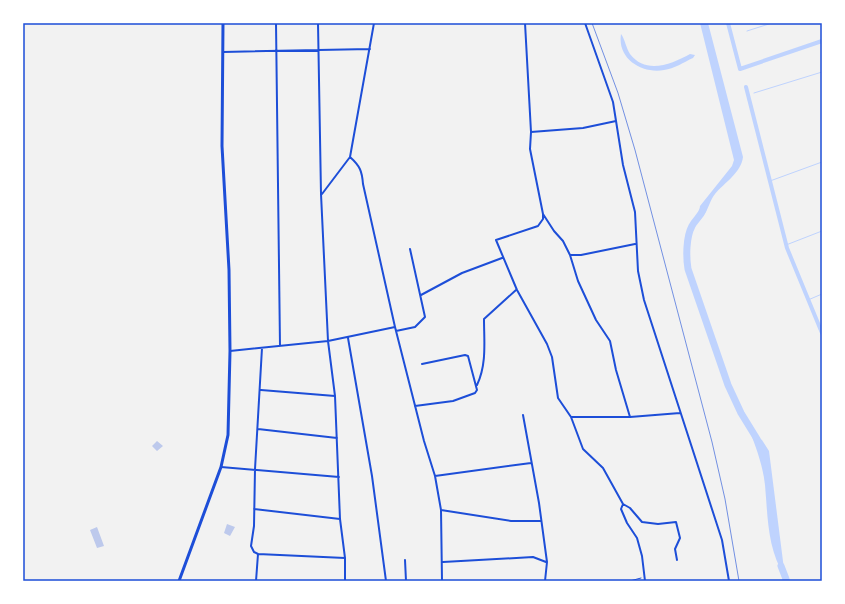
<svg xmlns="http://www.w3.org/2000/svg" width="845" height="604" font-family="'Fira Sans Condensed',sans-serif">
<style>
.water{fill:#bfd3fe}
.lines{fill:none;stroke-linecap:round;stroke-linejoin:round}
.stream{stroke:#bfd3fe;stroke-width:1}
.canal{stroke:#bfd3fe;stroke-width:4}
.river{stroke:#bfd3fe;stroke-width:7}
.building{fill:#bdc9ec}
.path{stroke:#1d4ed8;stroke-width:1}
.minor{stroke:#1d4ed8;stroke-width:2}
.secondary{stroke:#1d4ed8;stroke-width:3}
.rail{stroke:#7290e2;stroke-width:1}
.neatline{fill:none;stroke:#1d4ed8;stroke-width:1.5}
</style>
<rect width="100%" height="100%" fill="#f2f2f2"/>
<path class="water" d="M700,23h8l35,134c-2,16 -18,25 -28,37 -6,7 -8,23 -17,25l2,-13 32,-40 2,-6z
M621,34c4,5 5,14 9,20 16,21 42,10 60,0l5,1 -2,3c-9,4 -19,11 -29,12 -22,4 -47,-11 -43,-36z
M749,429l13,11 7,11 16,126c-18,-29 -17,-59 -20,-92 -2,-19 -9,-38 -16,-56z"/>
<g class="lines">
<path class="stream" d="M747,31l25,-8
M754,93l68,-21
M770,181l52,-19
M786,245l36,-14
M808,300l14,-6"/>
<path class="canal" d="M728,23l12,46 82,-28
M746,87l41,161 35,85"/>
<path class="river" d="M703,210c-3,7 -8,10 -11,16 -6,11 -6,31 -4,43l40,116 13,28 16,26
M781,566l5,13"/>
</g>
<path class="building" d="M157,441l6,5 -6,5 -5,-5z
M227,524l8,3 -5,9 -6,-3z
M97,527l7,19 -7,2 -7,-18z"/>
<g class="lines">
<path class="path" d="M630,581l11,-3"/>
<path class="minor" d="M276,23l4,323
M318,23l3,171 7,147 7,55 5,123 5,39v23
M525,23l6,109 -1,17 13,65 11,17 9,10 7,14 8,26 18,39 14,21 6,29 14,47
M585,23l28,79 10,63 12,47 3,59 6,29 78,240 7,41
M223,52l147,-3
M531,132l52,-4 33,-7
M350,157c10,9 12,14 13,27l32,143 29,114 11,35 6,34 1,71
M322,194l28,-37 24,-134
M543,214v5l-5,7 -42,14 21,50 30,54 5,13 6,41 13,19 12,32 20,19 20,36 -2,5 6,14 10,15 5,18 3,25
M570,255h11l54,-11
M421,295l41,-22 40,-15
M396,331l19,-4 10,-10 -15,-68
M348,338l24,138 14,105
M230,351l98,-10 67,-14
M477,385c10,-21 7,-44 7,-66l32,-29
M261,390l74,6
M415,406l38,-5 22,-8 2,-3 -9,-34 -3,-1 -43,9
M523,415l16,88 8,59 -2,19
M572,417h58l50,-4
M258,429l79,9
M221,467l118,10
M435,476l96,-13
M623,504l7,4 12,14 16,2 18,-2 4,16 -5,11 2,11
M254,509l86,10
M441,510l70,11h29
M258,554l87,4
M405,560l1,21
M443,562l90,-5 13,5
M256,581l2,-27 -4,-2 -3,-6 3,-20 1,-57 7,-121"/>
<path class="secondary" d="M179,581l42,-114 7,-32 2,-84 -1,-81 -7,-124 1,-123"/>
<path class="rail" d="M592,23l26,70 17,57 77,292 13,57 14,82"/>
</g>
<rect width="845" height="604" fill="none" stroke="#ffffff" stroke-width="48"/>
<rect x="24" y="24" width="797" height="556" class="neatline"/>
</svg>
